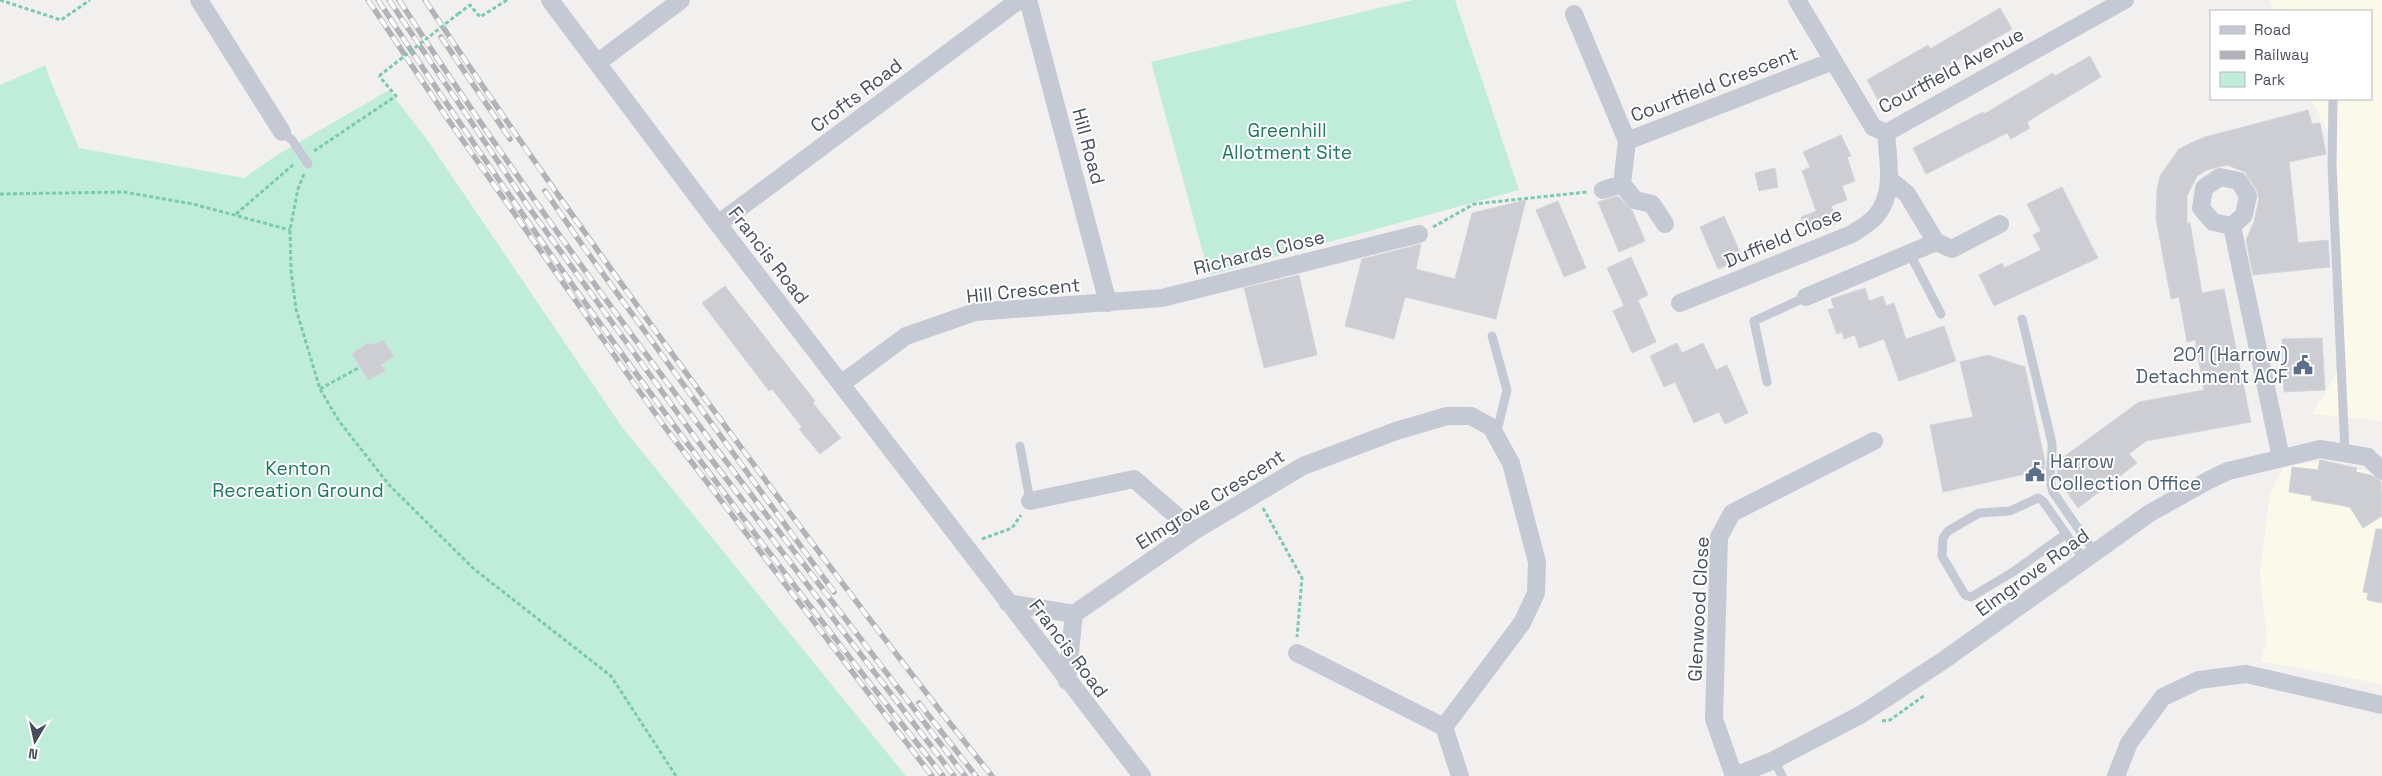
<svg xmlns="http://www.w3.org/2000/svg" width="2382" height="776" font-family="'Space Grotesk',sans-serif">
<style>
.commercial{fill:#fbf9ea}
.green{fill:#c0edd9}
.building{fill:#ccced4;stroke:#d4d5db}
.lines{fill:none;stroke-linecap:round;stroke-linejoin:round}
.path{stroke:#79cab0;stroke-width:3;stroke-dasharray:4 2.5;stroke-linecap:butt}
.service{stroke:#c4c9d4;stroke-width:9}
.minor{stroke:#c4c9d4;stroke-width:18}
.rail-casing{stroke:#b2b3b9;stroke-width:5.5}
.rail{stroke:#fff;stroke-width:4;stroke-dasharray:11;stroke-linecap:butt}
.path-bridge{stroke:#79cab0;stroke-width:3;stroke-dasharray:4 2.5;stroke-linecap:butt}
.labels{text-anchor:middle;stroke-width:4;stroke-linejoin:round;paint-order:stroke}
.street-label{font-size:19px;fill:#484f5c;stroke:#fff}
.park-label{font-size:19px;fill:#1b7b5b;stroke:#fff}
.service-label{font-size:19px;fill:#4e5e75;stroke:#fff;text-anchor:end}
</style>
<rect width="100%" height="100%" fill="#f2f0ef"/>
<path class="commercial" d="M2270,0h112v421l-70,-7 29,-47 -8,-226 -22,-42h60v-88h-97z
M2314,462l33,3 35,12v207l-121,-23 6,-21 -7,-65 10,-82 14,-26z"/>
<path class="green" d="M1413,0h42l64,190 -310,85 -58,-213z
M46,65l1,7 32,76 165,30 33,-23 112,-65 39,51 194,286 284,349h-906v-691z"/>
<path class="building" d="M2000,8l12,21 -132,75 -13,-24 61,-35 2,4z
M2090,56l11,21 -68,41 -6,5 3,5 -19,11 -4,-6 -81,41 -13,-26 70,-36 1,2 69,-41 2,3z
M2308,110l4,14 8,-1 6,31 -37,8 9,81 30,-3 2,27 -77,8 -7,-35 8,-18 5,-23 -2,-8 -12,-19 -18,-7 -20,5 -10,6 -10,20v27h3l12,70 22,-4 27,133 -105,19 -17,13 8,9 -59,45 -21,-30 1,-17 81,-59 65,-12 -9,-50 -8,2 -8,-45 -8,2 -15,-80 1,-29 3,-14 19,-27 12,-6 14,-6z
M1841,135l10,21 -4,1 8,24 -13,5 5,14 -16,6 6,17 -29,12 -7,-18 15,-6 -14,-40 8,-4 -7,-15z
M1775,168l3,19 -19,4 -4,-18z
M2062,187l36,71 -104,48 -15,-31 23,-12 2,5 37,-18 -8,-15 8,-4 -14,-27z
M1618,196l14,14 13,31 -26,11 -21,-50z
M1526,200l-30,119 -91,-22 -11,42 -49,-13 17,-67 59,-15 -5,25 39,10 17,-66z
M1558,201l28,67 -22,9 -28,-67z
M1724,216l19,43 -25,10 -18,-42z
M1631,257l17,38 -10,5 18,42 -24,11 -19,-42 11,-5 -17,-38z
M1299,275l18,80 -53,13 -20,-80z
M725,286l90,115 -2,2 28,35 -21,16 -21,-25 3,-2 -30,-38 -3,2 -67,-88z
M1865,288l4,13 14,-5 3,10 8,-3 12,36 38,-13 12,35 -57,20 -15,-42 -25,9 -4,-13 -11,4 -2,-7 -5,2 -9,-24 6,-2 -3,-9z
M2322,338l3,52 -41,2 -2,-53z
M383,340l11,16 -13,9 5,6 -18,9 -16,-26 16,-11 4,2z
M1677,343l5,10 21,-10 13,27 11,-5 21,48 -23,11 -6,-12 -25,11 -19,-41 -11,5 -14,-31z
M1988,355l37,12 20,95 -1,8 -101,22 -13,-67 43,-8 -13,-55z
M2320,460l37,8 -1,4 15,3 10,6 1,35 -19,12 -13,-21 -39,-7 1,-4 -23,-4 3,-25 26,3z
M2376,529h6v74l-15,-3 1,-7 -5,-1z"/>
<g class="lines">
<path class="path" d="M0,0l61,20 29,-20
M458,14l12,-9 10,12 27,-17
M314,151l82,-55 -17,-20
M304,174l-6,15 -8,41 1,40 5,39 24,80 19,32 51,65 84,83 137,107 65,100
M0,194l124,-2 69,12 97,26
M236,214l58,-50
M1433,227l41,-23 113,-12
M320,389l40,-22
M1263,508l39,70 -5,59
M982,539l30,-11 9,-13
M1882,721l8,-1 35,-25"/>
<path class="service" d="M2333,99l-1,67 13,286
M282,132l10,8 16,24
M1910,254l31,60
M2022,319l30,124c1,17 -5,33 1,49l42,61
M1492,336l15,54 -11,45
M1767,382l-13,-61 52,-24
M1020,446l10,55
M2066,534l-53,38 -42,25 -6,-2 -23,-39 1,-18 5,-7 31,-18 31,-2 28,-13 5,3 42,60
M1774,760l8,16"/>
<path class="minor" d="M199,0l83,132
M550,0l168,224 424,552
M1028,0l80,303
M1797,0l76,127 13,6 239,-133
M1574,14l53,127 206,-80
M597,63l84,-63
M2220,177l19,4 9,15 -4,19 -12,11 -19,-4 -12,-14 3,-20z
M1890,180l17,14 29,48 16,7 48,-25
M1622,184l13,16 17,4 13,20
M1603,190l19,-6 5,-43
M718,224l301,-224
M2232,226l49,232
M1806,297l130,-55
M1680,303l172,-69c7,-5 16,-10 22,-16 22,-23 14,-57 12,-85
M841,384l65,-48 69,-24 187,-14 257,-64
M1030,501l104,-22 60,52
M1008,603l66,11
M1297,653l147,74
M1067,681l7,-67 120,-83 109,-65 93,-35 51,-15h24l20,11 20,36 26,99 -1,31 -14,30 -78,104 16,49
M1734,776l-20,-57 5,-182 13,-24 142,-72
M1735,776l39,-16 88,-46 82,-54 206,-147 59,-33 19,-9 92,-22 48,8 14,14
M2116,776l13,-33 34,-46 36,-17 47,-6 136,31"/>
<defs>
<path id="rail" d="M368,0l79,118 217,308 268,350
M378,0c175,268 366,526 565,776
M389,0l141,209 175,242 249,325
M399,0c174,269 373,521 566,776
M425,0c110,167 227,328 347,489 72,97 144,193 220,287
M441,37l69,102
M545,191l40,58 249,343
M919,703l57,73"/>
</defs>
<use href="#rail" class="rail-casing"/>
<use href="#rail" class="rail"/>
<path class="path-bridge" d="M379,76l79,-62"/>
</g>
<defs>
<symbol id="civic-bare" viewBox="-9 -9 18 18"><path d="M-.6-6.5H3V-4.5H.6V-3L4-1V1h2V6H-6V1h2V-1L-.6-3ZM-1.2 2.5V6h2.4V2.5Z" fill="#5c6f8a" stroke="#fff" stroke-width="2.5" paint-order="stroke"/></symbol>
</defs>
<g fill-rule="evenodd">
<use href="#civic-bare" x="2289" y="351" width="28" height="28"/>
<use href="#civic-bare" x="2021" y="458" width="28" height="28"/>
</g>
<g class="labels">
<g class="street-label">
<text transform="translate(1951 70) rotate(-28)" y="7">Courtfield Avenue</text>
<text transform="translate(1714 84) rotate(-21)" y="7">Courtfield Crescent</text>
<text transform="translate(856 95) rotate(-37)" y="7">Crofts Road</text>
<text transform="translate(1089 146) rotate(75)" y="7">Hill Road</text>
<text transform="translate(1783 237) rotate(-23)" y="7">Duffield Close</text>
<text transform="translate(1259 252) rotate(-14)" y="7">Richards Close</text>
<text transform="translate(769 255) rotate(52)" y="7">Francis Road</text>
<text transform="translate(1023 290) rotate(-6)" y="7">Hill Crescent</text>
<text transform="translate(1210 499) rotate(-32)" y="7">Elmgrove Crescent</text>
<text transform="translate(2032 572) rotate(-36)" y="7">Elmgrove Road</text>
<text transform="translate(1698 609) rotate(-87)" y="7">Glenwood Close</text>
<text transform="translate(1069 648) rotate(53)" y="7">Francis Road</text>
</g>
<g class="park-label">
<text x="1287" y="137">Greenhill<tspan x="1287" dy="22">Allotment Site</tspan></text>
<text x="298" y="475">Kenton<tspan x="298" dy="22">Recreation Ground</tspan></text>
</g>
<g class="service-label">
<text x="2288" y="361">201 (Harrow)<tspan x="2288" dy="22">Detachment ACF</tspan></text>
<text x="2050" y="468" text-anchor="start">Harrow<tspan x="2050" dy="22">Collection Office</tspan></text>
</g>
</g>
<rect x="2210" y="10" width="162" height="90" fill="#ffffff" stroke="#b6b9be"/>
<rect x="2220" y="26" width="25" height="8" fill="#c4c9d4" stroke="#b6b9be"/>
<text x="2254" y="35" font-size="15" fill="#484f5c">Road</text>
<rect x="2220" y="51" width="25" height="8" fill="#b2b3b9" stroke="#b6b9be"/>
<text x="2254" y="60" font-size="15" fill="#484f5c">Railway</text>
<rect x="2220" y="72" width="25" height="15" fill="#c0edd9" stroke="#b6b9be"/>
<text x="2254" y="85" font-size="15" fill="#484f5c">Park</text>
<g transform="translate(35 741) rotate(189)" stroke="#ffffff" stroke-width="4" paint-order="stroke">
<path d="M0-4L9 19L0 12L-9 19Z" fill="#484f5c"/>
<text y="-8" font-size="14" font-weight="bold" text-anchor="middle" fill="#484f5c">N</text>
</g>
</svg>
